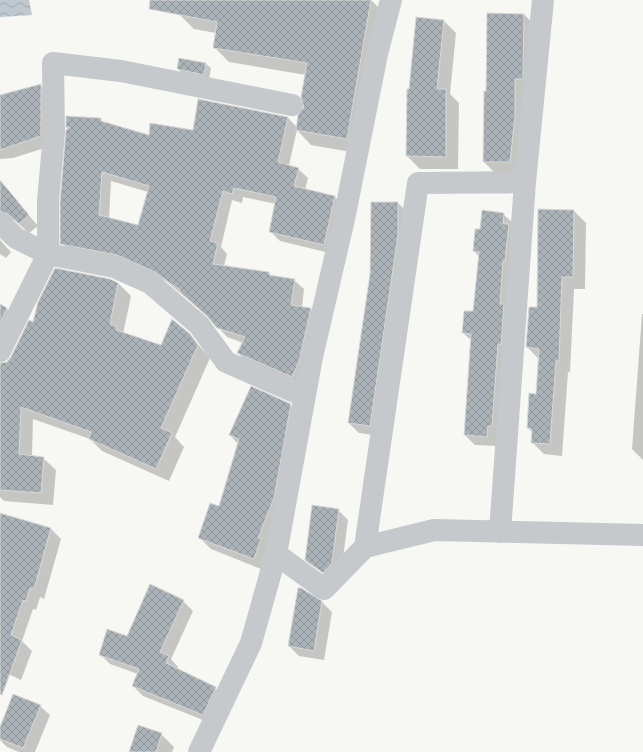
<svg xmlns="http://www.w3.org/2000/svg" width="643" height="752" font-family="'PT Sans Narrow',sans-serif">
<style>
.water{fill:url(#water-waves)}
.shadow{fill:#0003;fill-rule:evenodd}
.building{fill:url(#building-cross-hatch);stroke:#d9d9d6;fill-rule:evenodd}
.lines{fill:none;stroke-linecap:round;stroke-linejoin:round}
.minor{stroke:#c5c9cc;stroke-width:22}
</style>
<defs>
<pattern id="water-waves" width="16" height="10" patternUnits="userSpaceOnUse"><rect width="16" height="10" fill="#bfc8ce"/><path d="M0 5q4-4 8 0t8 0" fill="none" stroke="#9fa7ad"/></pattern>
<pattern id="building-cross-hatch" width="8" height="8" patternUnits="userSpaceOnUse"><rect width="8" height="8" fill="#abb3b9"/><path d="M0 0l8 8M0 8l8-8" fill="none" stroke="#8f969c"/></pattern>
</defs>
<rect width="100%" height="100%" fill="#f7f7f4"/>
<path class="water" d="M0,0h29l3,15 -32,2z"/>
<path class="shadow" d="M181,0h190l15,15 -24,139 -51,-9 -14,-15 -8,35 9,4 10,9 -3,12 30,7 9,10 -10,47 -54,-13 -9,-9 5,-28 -33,-7 -1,6 -10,-3 -11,47 6,7 -3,12 45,7 3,4 22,3 10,9 -2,18 8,1 10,10 -18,68 -54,-23 -10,-10 5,-10 -16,-6 -16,-18 -45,-38 -39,-17 -56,-11 -9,-10 7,-114 -2,-1 33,-9 4,4 46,13 138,-18 9,9 8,-20 1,-32 -77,-13 -15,-15 2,-14 -22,-4 -15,-15zM111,181l37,11 -10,34 -29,-7z
M524,14l12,13 -14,147h-26l-12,-12z
M443,20l13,13 -6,61 9,9 -1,66h-38l-13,-13 3,-66z
M180,59l26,5 5,4 -2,11 -26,-5 -5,-5z
M40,85l10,10 1,51 -38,12 -13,1v-64z
M2,184l36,42 -9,7 -15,-13h-7l-7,6v-40z
M398,203l10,10 -28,223 -21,-3 -10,-10z
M574,211l12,12 -1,66h-11l-4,83h-2l-6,84 -18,-2 -12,-12 1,-9 -5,-5 8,-33 3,-36 -12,-12 11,-38z
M503,214l10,9 -16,223 -22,-1 -10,-10 7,-94 -9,-8 11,-21 5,-55 -5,-6 7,-21z
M0,240l11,12 -5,6 -6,-4z
M118,283l13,13 -8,38 38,12 28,-12 21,24 -35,79 9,10 -15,34 -67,-30 -12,-12 -57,-20 -1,37 11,2 13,12 -3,35 -49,-4 -4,-4v-133l8,-2 26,-39z
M0,305l7,4 10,10 -17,17z
M642,314h1v146l-11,-11z
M290,405l12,12 -36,154 -55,-22 -12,-12 20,-30 19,-63 -8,-9z
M338,510l10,10 -7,53 -8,9 -27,-23z
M0,514l51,15 10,10 -17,60 -4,-2 -4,13 -3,-1 -11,32 10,10 -11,29 -21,-10z
M183,601l10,10 -22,48 7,8 -1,2 38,19 10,10 -12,26 -70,-28 -10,-10 5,-12 -28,-10 -10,-10z
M322,602l10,10 -8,48 -25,-4 -10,-10z
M40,706l10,9 -15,37h-16l-12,-5 -7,-7v-10z
M161,734l13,13 -2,5h-42z"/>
<path class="building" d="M150,0h221l-24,139 -51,-9 2,-15 6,-8 -3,-10 6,-34 -94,-15 4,-26 -68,-13z
M487,13l37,1 -1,60v5h-8v37l-5,46h-27l1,-71h2z
M416,17l28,3 -7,69h9v68l-40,-1 1,-67h2z
M179,58l27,5 -2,12 -27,-6z
M41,84v52l-41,14v-55z
M198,99l90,18 -10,45 21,6 -5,18 41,10 -11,49 -55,-13 7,-35 -42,-9 -2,6 -9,-3 -13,50 8,2 -5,21 56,8v3l26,4 -4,26 20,3 -12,53 -7,16 -55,-24 8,-16 -28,-9 -10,-12 -27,-24v-2l-25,-18 -38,-17 -57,-11v-42l6,-72 4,-3 -4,1v-12l35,2v3l48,14 1,-12 43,7zM102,172l47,14 -11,39 -39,-10z
M0,180l29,35 -10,9 -11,-10 -8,-3z
M371,202h27v33l-28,191 -22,-3 22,-149z
M538,209l36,1 -1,67h-11l-3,84h-3l-6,83 -19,-1 1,-14 -5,-1 2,-35 7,1 3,-45 -13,-2 3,-40h8z
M482,210l22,3 -1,11h6l-4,37h-2l-3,43h4l-3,41 -3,-1 -6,82h-4l-1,11 -23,-2 7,-101 -9,-1 2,-22h9l6,-59 -6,-1 2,-22h5z
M55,268l55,11 8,4 -8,41 7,3 -1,3 45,15 11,-26 18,15 8,11 -37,83 11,5 -16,36 -67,-30 2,-7 -70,-25 -2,47 25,3 -3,36 -41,-3v-127l7,-1 4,-5 18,-37 4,2 5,-20z
M0,304l7,4 -7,15z
M251,386l40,18 -17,94 -16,40 3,1 -7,20 -56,-21 12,-35 9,3 20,-67 -10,-4z
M312,505l27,4 -7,54 -9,10 -18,-13z
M0,513l51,15 -17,61 -4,-1 -4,13 -3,-1 -12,35 11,5 -20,55 -2,-1z
M150,584l34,16 -24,52 9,4 -3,7 50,24 -13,28 -71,-29 7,-17 -40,-14 8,-26 20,7z
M298,588h3l21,13 -8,50 -26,-5z
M13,694l28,11 -18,43 -23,-9v-12z
M138,725l24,8 -6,19h-27z"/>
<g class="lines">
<path class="minor" d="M0,223l16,15 32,16v-53l6,-68 -1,-70 68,8 171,34
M0,351l48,-97 66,13 36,16 49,42 27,37 78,34
M500,532l25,-350 18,-182
M365,547l53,-364 107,-1
M276,554l48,35 41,-42 69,-17 209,5
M199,752l52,-109 25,-89 36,-197 32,-138 33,-165 14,-54"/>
</g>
</svg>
